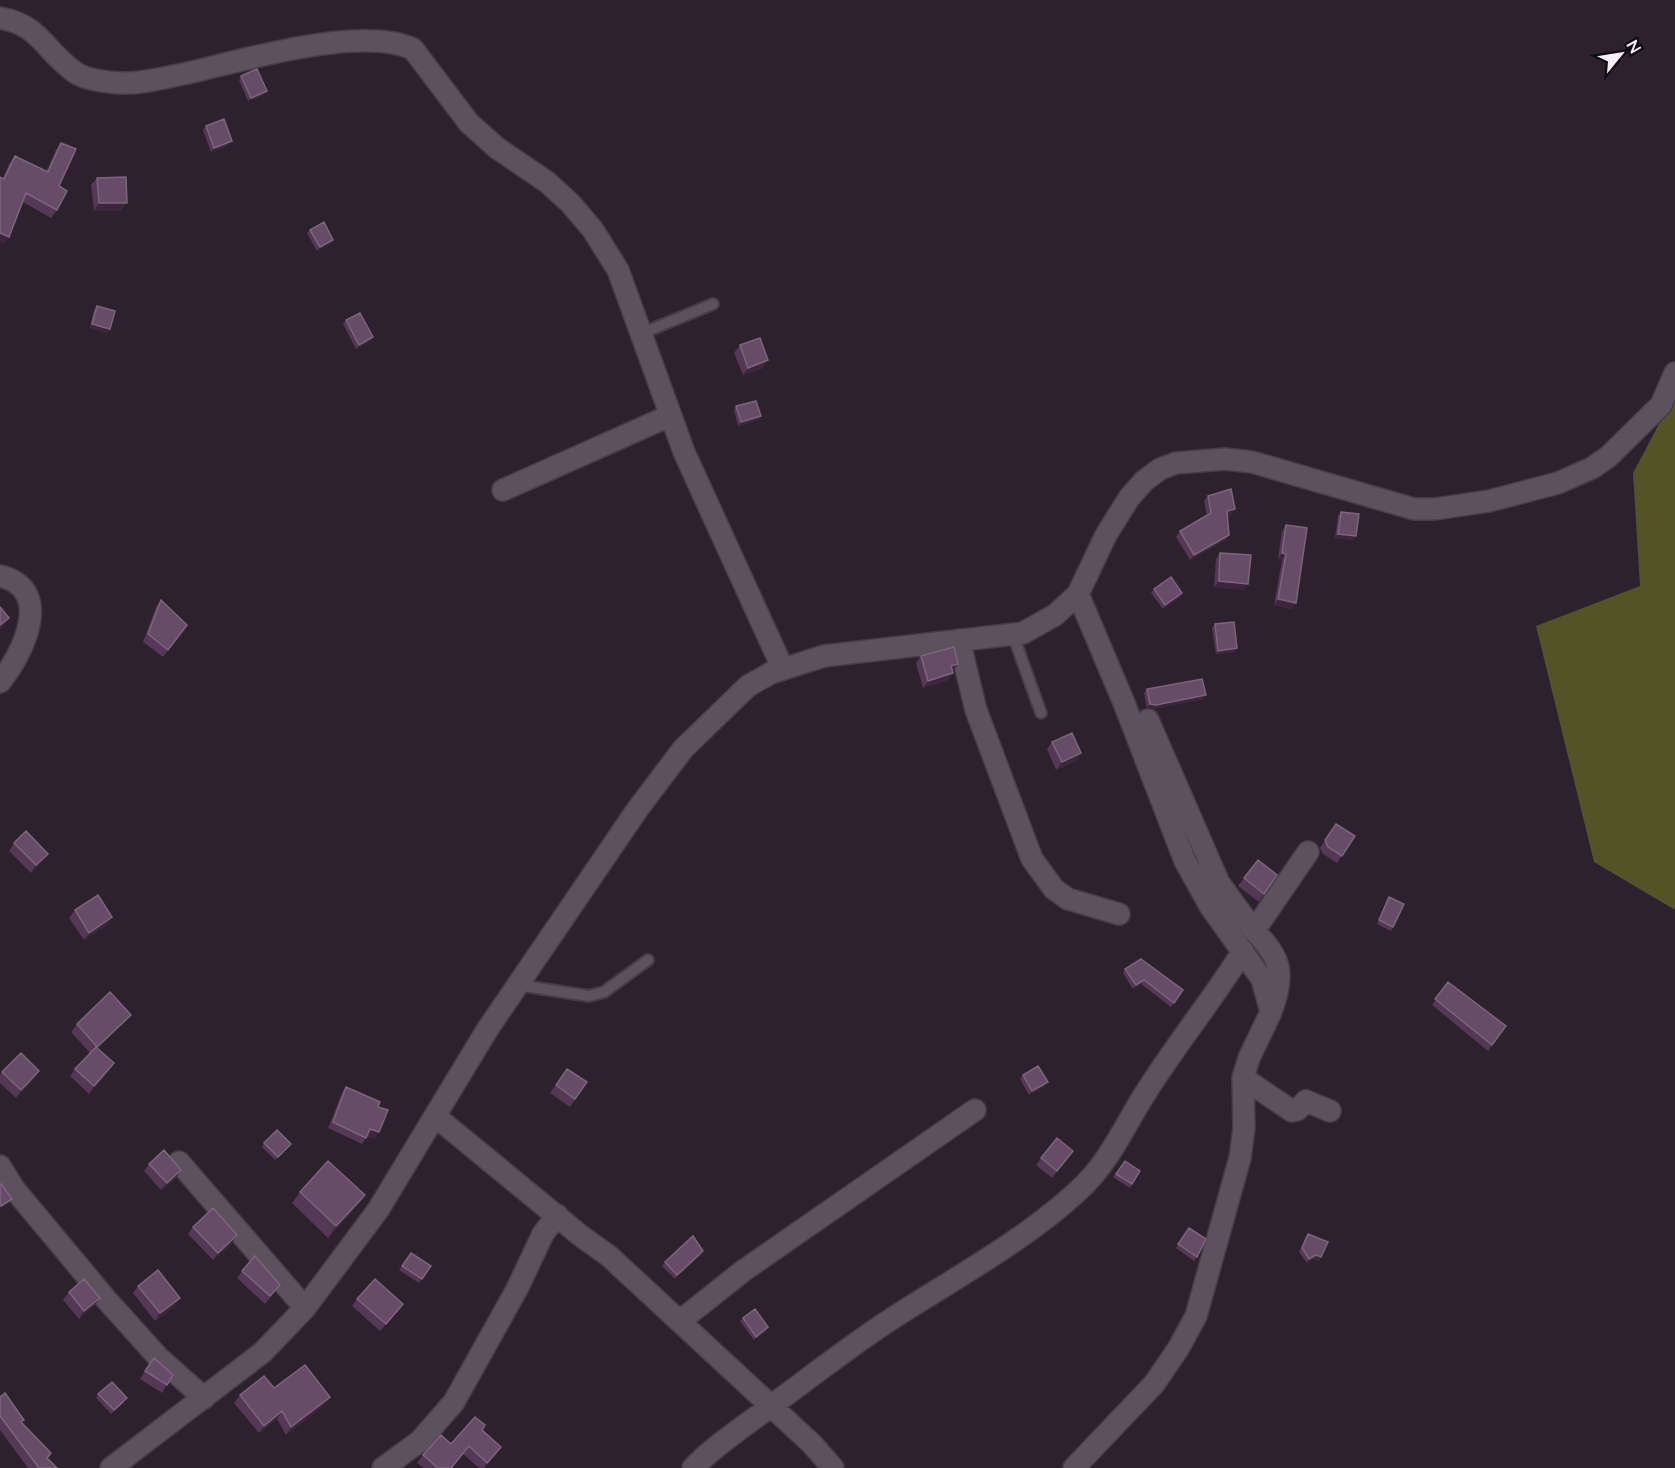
<svg xmlns="http://www.w3.org/2000/svg" width="1675" height="1468" font-family="Lato,sans-serif">
<style>
.forest{fill:#525326}
.lines{fill:none;stroke-linecap:round;stroke-linejoin:round}
.lane-casing{stroke:#463d47;stroke-width:14}
.street-casing{stroke:#463d47;stroke-width:24}
.lane{stroke:#5d515d;stroke-width:10}
.street{stroke:#5d515d;stroke-width:21}
.wall{fill:#543855}
.shaded-wall{fill:#3d263d}
.building{fill:#664c67;stroke:#7c657d;stroke-width:1.5}
</style>
<rect width="100%" height="100%" fill="#2c212c"/>
<path class="forest" d="M1675,394v516l-81,-48 -58,-236 104,-40 -7,-113z"/>
<g class="lines">
<defs>
<path id="lane" d="M640,334l73,-30
M1013,635l28,78
M518,985l71,11 15,-4 44,-32"/>
<path id="street" d="M0,18c40,6 46,35 76,55 11,7 30,9 44,10 23,1 46,-6 68,-10 56,-13 173,-48 225,-24l56,74 28,25 50,34 24,22 22,26 25,40 66,182 99,217
M503,490l166,-74
M0,576c55,13 23,78 0,106
M959,640l17,70 56,149 22,30 14,10 51,15
M1148,720l71,163 35,48
M1272,1009c13,-36 9,-52 -18,-78l54,-79
M1243,1078l49,33 5,-1 9,-9 24,10
M435,1116l146,120 28,20 203,188 21,24
M179,1162l126,146
M0,1166l15,24 90,108 53,59 46,41
M680,1321l63,-50 232,-161
M111,1468l152,-116 42,-44 73,-98 109,-180 150,-220 46,-61 65,-63 23,-13 53,-17 199,-23 32,-18 23,-21 28,-59 23,-37 15,-17 16,-12 16,-6 49,-4 27,3 162,47h21l54,-8 69,-18 34,-15 16,-11 53,-52 14,-32
M383,1468l37,-27 34,-39 63,-113 26,-55 14,-19
M693,1468c23,-24 52,-42 78,-62 44,-32 86,-66 133,-95 58,-37 125,-74 175,-121 31,-28 46,-66 69,-101 30,-47 65,-90 95,-138
M1074,1468l80,-84 24,-35 18,-33 44,-158 4,-30 -1,-50 6,-20 22,-46 -9,-33 -52,-73 -25,-45 -61,-158 -46,-109"/>
</defs>
<use href="#lane" class="lane-casing"/>
<use href="#street" class="street-casing"/>
<use href="#lane" class="lane"/>
<use href="#street" class="street"/>
</g>
<path class="wall" d="M241,76l23,19 -16,6 -9,-21z
M206,126l23,19 -18,7 -8,-22z
M61,143l-4,67 -6,8 -28,-16 -19,42 -1,-66 6,-14 6,-8 31,16 10,-22z
M97,178l24,33h-27l-3,-26z
M310,230l21,13 -14,8 -10,-18z
M97,306l11,27 -18,-5 4,-18z
M346,320l27,17 -3,4 -14,8 -13,-25z
M740,345l23,23 -20,7 -9,-22z
M736,406l25,10 -3,4 -20,6 -4,-16z
M1208,496l27,13 -4,6 -4,1 2,19 -4,5 -35,20 -14,-23 4,-6 27,-15 -3,-15z
M1341,512l13,28 -19,-2 3,-22z
M1286,525l6,84 -18,-4 8,-45 -4,-1 4,-28z
M1220,553l24,37 -30,-3 2,-28z
M1154,589l26,8 -17,12 -12,-16z
M161,600l26,25 -24,32 -20,-15 13,-35z
M1215,624l20,28 -19,2 -4,-26z
M921,656l32,15 -5,9 -25,8 -7,-25z
M1147,689l59,6 -3,4 -50,10 -6,-1 -3,-15z
M1052,742l29,11 -5,8 -20,9 -9,-21z
M1336,824l19,12 -18,27 -14,-9 -3,-6z
M14,843l34,11 -6,7 -11,12 -22,-22z
M1258,860l19,15 -18,27 -21,-16z
M1389,897l4,30 -2,4 -14,-7 10,-23z
M75,910l37,7 -5,8 -23,15 -15,-22z
M1125,969l58,21 -12,17 -30,-23 -8,5 -10,-16z
M1448,982l58,44 -18,25 -56,-46z
M131,1015l-6,7 -27,26 11,23 -20,23 -19,-18 5,-7 15,-16 -19,-21 6,-8z
M567,1069l20,13 -17,25 -20,-14z
M2,1072l32,7 -18,19 -16,-15v-8z
M1023,1075l22,11 -16,9 -9,-16z
M346,1087l32,20 -3,32 -8,-3 -5,8 -34,-16 14,-35z
M264,1143l27,1 -16,16 -13,-13z
M1073,1151l-21,27 -16,-13 5,-7z
M1125,1161l15,10 -10,17 -17,-11z
M149,1164l27,14 -15,12 -17,-19z
M300,1192l65,3 -8,11 -29,32 -36,-35z
M193,1227l39,16 -19,17 -25,-26z
M1189,1228l8,29 -3,4 -18,-13z
M1308,1234l13,23 -2,4 -5,-2 -7,4 -8,-11z
M411,1253l20,13 -12,17 -20,-13z
M701,1255l-26,24 -13,-13 3,-4z
M242,1271l38,14 -15,19 -28,-26z
M138,1286l42,12 -5,7 -20,16 -22,-28z
M69,1292l31,6 -5,7 -16,14 -16,-19z
M357,1299l46,5 -5,7 -18,20 -28,-25z
M743,1318l25,9 -2,4 -12,9 -14,-19z
M154,1358l19,17 -11,18 -22,-14z
M274,1388l56,9 -6,8 -38,30 -9,-16 -18,14 -25,-30 6,-8z
M98,1394l27,8 -14,12 -15,-16z
M0,1397l24,23 -2,3 26,36 9,9h-29l-28,-38z
M482,1430l14,25 -12,13h-5l-16,-14 -11,14h-28l-7,-5 6,-8z"/>
<path class="shaded-wall" d="M267,91l-3,4 -16,6 3,-3z
M232,141l-3,4 -18,7 3,-4z
M99,203h28l-6,8h-27z
M0,233l9,4 -5,7 -4,-2z
M333,240l-2,3 -14,8 3,-4z
M92,324l18,5 -2,4 -18,-5z
M373,337l-3,4 -14,8 3,-4z
M768,360l-5,8 -20,7 5,-7z
M761,416l-3,4 -20,6 3,-4z
M1235,509l-4,6 -8,1 4,-5z
M1338,534l18,2 -2,4 -19,-2z
M1229,535l-4,5 -35,20 4,-5z
M1282,553l4,1 -4,6 -4,-1z
M1219,581l29,3 -4,6 -30,-3z
M1182,593l-2,4 -17,12 2,-4z
M1278,599l18,4 -4,6 -18,-4z
M9,618l-5,8 -4,3v-4z
M1237,648l-2,4 -19,2 2,-3z
M958,664l-5,7 -7,2 5,-7z
M953,673l-5,7 -25,8 5,-7z
M1206,695l-3,4 -50,10 -6,-1 3,-4z
M1081,753l-5,8 -20,9 6,-8z
M48,854l-6,7 -11,12 5,-8z
M112,917l-5,8 -23,15 5,-7z
M1144,980l-3,4 -8,5 3,-4z
M131,1015l-6,7 -33,32 5,-7z
M114,1063l-5,8 -20,23 5,-8z
M39,1071l-5,8 -18,19 5,-8z
M1048,1082l-3,4 -16,9 3,-4z
M370,1129l9,3 -4,7 -9,-4z
M181,1170l-5,8 -15,12 6,-7z
M365,1195l-8,11 -29,32 8,-12z
M12,1199l-3,4 -9,6 1,-3z
M237,1235l-5,8 -19,17 5,-7z
M703,1251l-2,4 -26,24 2,-4z
M1316,1255l5,2 -2,4 -5,-2 -7,4 2,-4z
M100,1298l-5,7 -16,14 5,-8z
M180,1298l-5,7 -20,16 5,-8z
M768,1327l-2,4 -12,9 2,-3z
M330,1397l-6,8 -38,30 5,-8z
M282,1411l-5,8 -18,14 5,-7z
M501,1447l-5,8 -12,13 3,-5z"/>
<path class="building" d="M257,69l10,22 -16,7 -10,-22z
M224,119l8,22 -18,7 -8,-22z
M61,143l15,6 -17,37 8,5 -10,19 -31,-17 -17,44 -9,-4v-56l4,2 11,-23 33,16z
M126,177l1,26h-28l-2,-25z
M324,222l9,18 -13,7 -10,-17z
M97,306l18,5 -5,18 -18,-5z
M360,313l13,24 -14,8 -13,-25z
M760,338l8,22 -20,8 -8,-23z
M756,401l5,15 -20,6 -5,-16z
M1231,489l4,20 -8,2 2,24 -35,20 -14,-24 31,-18 -3,-17z
M1341,512l18,2 -3,22 -18,-2z
M1286,525l21,3 -11,75 -18,-4 8,-45 -4,-1z
M1220,553l31,2 -3,29 -29,-3z
M1171,577l11,16 -17,12 -11,-16z
M161,600l26,25 -19,25 -20,-16z
M0,607l9,11 -9,7z
M1234,622l3,26 -19,3 -3,-27z
M954,647l4,17 -7,2 2,7 -25,8 -7,-25z
M1202,679l4,16 -50,10 -6,-1 -3,-15z
M1072,733l9,20 -19,9 -10,-20z
M1336,824l19,12 -13,20 -14,-9 -3,-7z
M26,831l22,23 -12,11 -22,-22z
M1258,860l19,15 -13,19 -20,-16z
M98,895l14,22 -23,16 -14,-23z
M1389,897l15,7 -11,23 -14,-7z
M1141,959l42,31 -9,13 -30,-23 -8,5 -11,-16z
M1448,982l58,44 -14,19 -57,-46z
M110,992l21,23 -34,32 -20,-23z
M96,1047l18,16 -20,23 -19,-17z
M21,1053l18,18 -18,19 -19,-18z
M1038,1066l10,16 -16,9 -9,-16z
M567,1069l20,13 -12,17 -19,-14z
M346,1087l34,15 -2,5 10,3 -9,22 -9,-3 -4,9 -33,-16z
M277,1130l14,14 -13,13 -14,-14z
M1057,1138l16,13 -16,20 -16,-13z
M164,1150l17,20 -14,13 -18,-19z
M328,1161l37,34 -29,31 -36,-34z
M1125,1161l15,10 -8,13 -16,-10z
M1,1184l11,15 -11,7 -1,-1v-20z
M213,1208l24,27 -19,18 -25,-26z
M1189,1228l17,11 -9,18 -19,-13z
M1308,1234l20,8 -7,15 -5,-2 -7,4 -7,-11z
M693,1236l10,15 -26,24 -12,-13z
M411,1253l20,13 -9,13 -20,-13z
M255,1256l25,29 -10,11 -28,-25z
M158,1270l22,28 -20,15 -22,-27z
M84,1279l16,19 -16,13 -15,-19z
M375,1279l28,25 -17,20 -29,-25z
M755,1309l13,18 -12,10 -13,-19z
M154,1358l19,17 -6,10 -22,-14z
M305,1365l25,32 -39,30 -9,-16 -18,15 -24,-31 24,-19 10,12z
M112,1382l15,16 -13,12 -16,-16z
M5,1393l19,27 -3,2 30,31 -4,5 10,10h-18l-39,-52v-19z
M475,1417l10,8 -3,5 19,17 -14,16 -18,-17 -18,22h-13l-15,-13 18,-20 10,9z"/>
<g transform="translate(1621 54) rotate(60)" stroke="#110d12" stroke-width="4.5" paint-order="stroke">
<path d="M0-4.5L10 22L0 15L-10 22Z" fill="#f7f0f7"/>
<text y="-9" font-size="16" font-weight="bold" text-anchor="middle" fill="#f7f0f7">N</text>
</g>
</svg>
